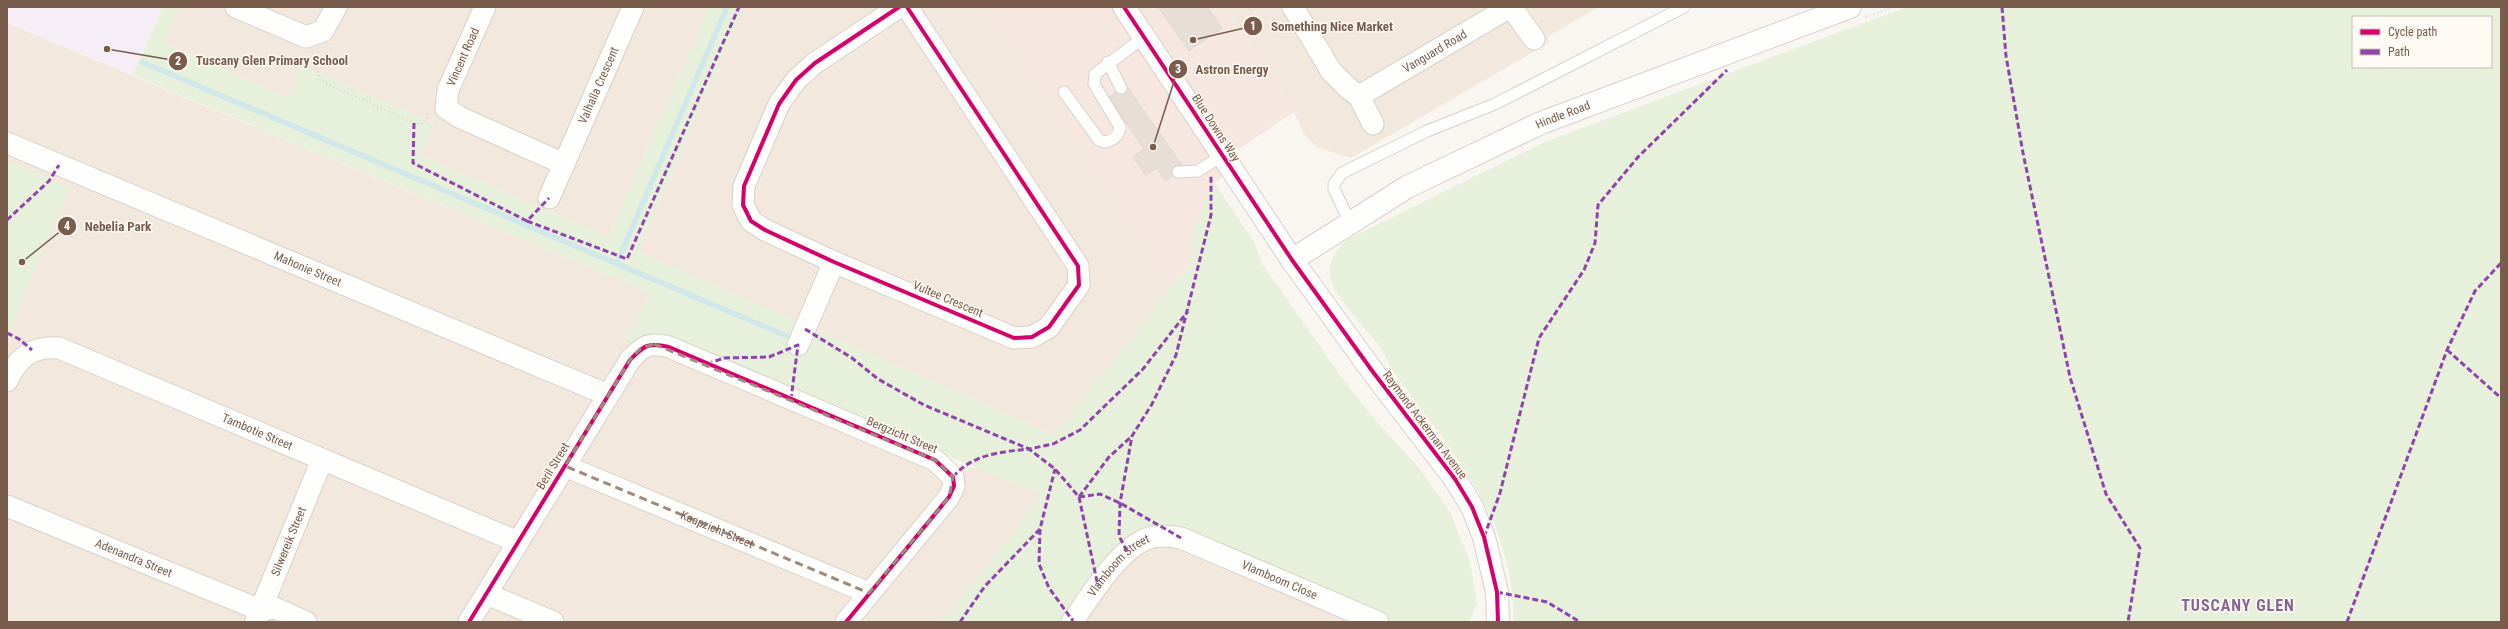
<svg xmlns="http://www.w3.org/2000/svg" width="2508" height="629" font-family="'Roboto Condensed',sans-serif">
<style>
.residential{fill:#f2e8de}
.commercial{fill:#f6e8e1}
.education{fill:#f6eef6}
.green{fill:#e7f0db;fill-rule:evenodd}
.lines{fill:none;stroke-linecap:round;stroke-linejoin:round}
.stream{stroke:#d0e8ea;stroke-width:5.5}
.building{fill:#e6ded7;stroke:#e2d8d2}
.service-casing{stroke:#d7d1cb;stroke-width:13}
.minor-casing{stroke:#d7d1cb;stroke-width:23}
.tertiary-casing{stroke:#d7d1cb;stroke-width:24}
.path{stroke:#dcd5d0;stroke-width:2.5;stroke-dasharray:1 3;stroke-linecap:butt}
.service{stroke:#fefefd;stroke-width:11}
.minor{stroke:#fefefd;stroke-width:21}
.tertiary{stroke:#fefefd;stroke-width:22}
.quiet{stroke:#8e44ad;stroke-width:3;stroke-dasharray:6 3;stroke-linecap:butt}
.cycleway-casing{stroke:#fffaf3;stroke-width:6}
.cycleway{stroke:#d6006c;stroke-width:4}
.marked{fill:none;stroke:#9f8a7d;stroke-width:3;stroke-dasharray:8 5;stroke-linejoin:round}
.labels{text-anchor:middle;stroke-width:3;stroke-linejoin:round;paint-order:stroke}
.street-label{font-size:12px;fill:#7a5c4d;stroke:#fffaf3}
.district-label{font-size:16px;font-weight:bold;letter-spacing:1px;fill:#846695;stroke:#fffaf3}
.leader{fill:none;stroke:#7a5c4d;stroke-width:1.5}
.callout-dot{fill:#7a5c4d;stroke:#fffaf3;stroke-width:1.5}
.mark-label{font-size:12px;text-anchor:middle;font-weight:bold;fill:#fff}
.callout-label{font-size:13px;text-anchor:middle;font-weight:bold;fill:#7a5c4d;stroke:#fffaf3;stroke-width:3;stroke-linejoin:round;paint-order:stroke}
</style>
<rect width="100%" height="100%" fill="#f9f5f0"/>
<path class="residential" d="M180,7h530l-102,230 -188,-82 14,-32 -132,-57 -14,32 -125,-55z
M744,7h245l185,277 -120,151 -417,-184z
M1224,7h375l-52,30 3,5 -199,116 -32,-10 -14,-12 -11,-24z
M7,23l644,270 -26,45 15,9 15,-4 291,123 32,2 65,27 -101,127h-935z
M1160,535l221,87h-312l57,-71z"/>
<path class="commercial" d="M989,7h235l70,105 -70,47 7,11 -21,17 -17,54v19l-19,24z"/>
<path class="education" d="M7,7h156l-30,68 -126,-52z"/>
<path class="green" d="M163,7h17l-17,36 125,55 14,-33 132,58 -14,32 188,82 102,-230h34l-106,244 416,184 139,-175 -2,-22 19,-51 4,-5 40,60 9,23 79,113 34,43 43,47 31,44 20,50 7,41 -8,19h-74l-212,-91 -68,22 -54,69h-119l100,-127 -382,-159h-14l-14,7 -7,-5 26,-45 -518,-218z
M1907,7h594v615h-987c-2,-97 -46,-150 -101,-224 -7,-10 -15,-19 -21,-29 -4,-7 -7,-15 -12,-22 -12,-16 -45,-50 -49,-68 -4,-17 6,-32 19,-41l195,-96zM2353,17h138v50h-138z
M7,160l62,28 -62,149z"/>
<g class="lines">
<path class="stream" d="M142,62l645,274
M617,263l110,-256"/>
</g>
<path class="building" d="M1158,7h49l15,21 -33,23z
M1126,85l58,83 -19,13 -8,-13 -11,7 -13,-18 11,-8 -35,-52z"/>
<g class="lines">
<defs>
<path id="service" d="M1108,62l13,26
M1064,92l35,48 6,2c8,-1 14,-7 15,-15l-26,-43 1,-10 49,-37
M1178,172l20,-1 25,-16
M1350,223l-16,-34v-5l8,-11 85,-42 68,-27 189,-97"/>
<g id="minor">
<path d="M236,7l70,30 17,-6 13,-24"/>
<path d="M485,7l-37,83 -2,18 13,9 105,47"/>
<path d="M899,7l-84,56 -19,17 -17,24 -35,82 -1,19 8,16 14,9 69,32 180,76 18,-1 17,-10 30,-42 -1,-19 -171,-259"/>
<path d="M1293,7l38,64 18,18 10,7 14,28"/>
<path d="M1511,7l23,32"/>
<path id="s1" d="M1359,96l151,-89"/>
<path id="s2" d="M7,143l601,252"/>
<path id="s3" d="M549,198l84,-191"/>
<path d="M798,345l36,-83"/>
<path id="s4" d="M7,381c11,-24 25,-35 52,-33l459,194"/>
<path id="s5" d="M565,466l304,127"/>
<path id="s6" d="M7,506l253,104 15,-2 31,14"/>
<path d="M487,594l66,28"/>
<path id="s7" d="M256,621l66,-161"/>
<path d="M469,622l161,-262c14,-15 19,-18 39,-13l266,113 18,17 1,9 -5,11 -103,125"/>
<path id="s8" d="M1072,622c18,-25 44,-69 72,-82 12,-6 25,-4 37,-2l197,84"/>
</g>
<g id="tertiary">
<path d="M1124,7l168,253 81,112 82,107 17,28 12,30 13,55 1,30"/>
<path id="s9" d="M1292,260l115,-73 134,-64 309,-116"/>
</g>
</defs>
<use href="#service" class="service-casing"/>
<use href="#minor" class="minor-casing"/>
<use href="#tertiary" class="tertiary-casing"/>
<path class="path" d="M1866,17l28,-10
M318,52l-3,14 6,15 93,42 7,1 8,-8"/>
<use href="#service" class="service"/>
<use href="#minor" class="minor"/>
<use href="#tertiary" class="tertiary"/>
<path class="quiet" d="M2002,7l4,49 17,97 47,224 36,117 34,54 -12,74
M414,123l-1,40 114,58 22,-23
M7,220l42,-39 10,-16
M527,221l100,38 112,-252
M805,329l47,29 26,21 46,26 105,44 24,-5 27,-14 63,-61 45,-58
M7,333l12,6 13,11
M2447,350l54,48
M707,364l17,-6 45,-1 29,-12 -7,54
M953,477c19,-23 48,-25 76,-28l26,20 24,28 19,89
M1079,497l21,-3 20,9 61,35
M1079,497l30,-40 23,-21
M1040,529l-1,35 10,24 24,33
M1484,537l16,-44 39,-155 45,-68 11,-27 3,-38 40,-48 89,-87
M1127,551l-8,-15 1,-33 12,-67 20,-32 24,-49 35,-140v-41
M1497,592l50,10 33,20
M960,622l25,-36 55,-57 15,-60
M2347,622l100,-272 28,-59 26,-28"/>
<defs>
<path id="cycleway" d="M899,7l-84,56 -19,17 -17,24 -35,82 -1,19 8,16 14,9 69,32 180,76 18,-1 17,-10 30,-42 -1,-19 -171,-259
M1124,7l168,253 81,112 82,107 17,28 12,30 13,55 1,30
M469,622l161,-262c14,-15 19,-18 39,-13l266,113 18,17 1,9 -5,11 -103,125"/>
</defs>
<use href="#cycleway" class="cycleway-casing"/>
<use href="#cycleway" class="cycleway"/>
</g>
<path class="marked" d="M654,344l281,116 18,17 -4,20 -80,96 -304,-127 65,-106 11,-12z"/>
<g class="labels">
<g class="street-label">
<text dy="4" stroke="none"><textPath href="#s1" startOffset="88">Vanguard Road</textPath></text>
<text transform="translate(463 57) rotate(-66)" y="4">Vincent Road</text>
<text dy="4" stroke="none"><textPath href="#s3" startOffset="123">Valhalla Crescent</textPath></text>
<text dy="4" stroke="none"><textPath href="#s9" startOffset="308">Hindle Road</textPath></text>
<text transform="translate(1216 128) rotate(57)" y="4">Blue Downs Way</text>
<text dy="4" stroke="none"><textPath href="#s2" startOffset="326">Mahonie Street</textPath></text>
<text transform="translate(948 299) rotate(23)" y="4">Vultee Crescent</text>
<text transform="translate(1425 425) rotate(53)" y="4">Raymond Ackerman Avenue</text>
<text dy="4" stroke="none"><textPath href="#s4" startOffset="282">Tambotie Street</textPath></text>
<text transform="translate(902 435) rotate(23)" y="4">Bergzicht Street</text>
<text transform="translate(553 466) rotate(-59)" y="4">Beril Street</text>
<text dy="4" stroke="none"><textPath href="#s5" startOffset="165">Kaapzicht Street</textPath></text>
<text dy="4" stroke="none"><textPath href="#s7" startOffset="86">Silwereik Street</textPath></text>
<text dy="4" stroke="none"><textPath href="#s6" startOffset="137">Adenandra Street</textPath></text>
<text dy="4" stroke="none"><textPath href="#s8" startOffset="74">Vlamboom Street</textPath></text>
<text dy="4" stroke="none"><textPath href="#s8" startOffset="255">Vlamboom Close</textPath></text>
</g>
<g class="district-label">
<text x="2238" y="611">TUSCANY GLEN</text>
</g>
</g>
<path class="leader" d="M1193 40L1253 26M107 49L178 61M1153 147L1178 69M22 262L67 226"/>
<g class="callout-dot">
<circle cx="1193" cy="40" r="4"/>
<circle cx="107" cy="49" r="4"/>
<circle cx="1153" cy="147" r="4"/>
<circle cx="22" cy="262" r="4"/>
<circle cx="1253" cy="26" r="10"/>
<circle cx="178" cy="61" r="10"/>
<circle cx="1178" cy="69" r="10"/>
<circle cx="67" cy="226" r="10"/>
</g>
<g class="mark-label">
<text x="1253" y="30">1</text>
<text x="178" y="65">2</text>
<text x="1178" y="73">3</text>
<text x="67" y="230">4</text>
</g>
<g class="callout-label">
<text x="1332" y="31">Something Nice Market</text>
<text x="272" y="65">Tuscany Glen Primary School</text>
<text x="1232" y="74">Astron Energy</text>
<text x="118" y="231">Nebelia Park</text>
</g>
<rect width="2508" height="629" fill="none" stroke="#7a5c4d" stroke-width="16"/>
<rect x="2352" y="16" width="140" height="52" fill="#fffaf3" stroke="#cabbb1"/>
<rect x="2360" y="29" width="20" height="6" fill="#d6006c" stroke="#cabbb1"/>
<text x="2388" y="36" font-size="12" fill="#7a5c4d">Cycle path</text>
<rect x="2360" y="49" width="20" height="6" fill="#8e44ad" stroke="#cabbb1"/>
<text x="2388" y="56" font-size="12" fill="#7a5c4d">Path</text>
</svg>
